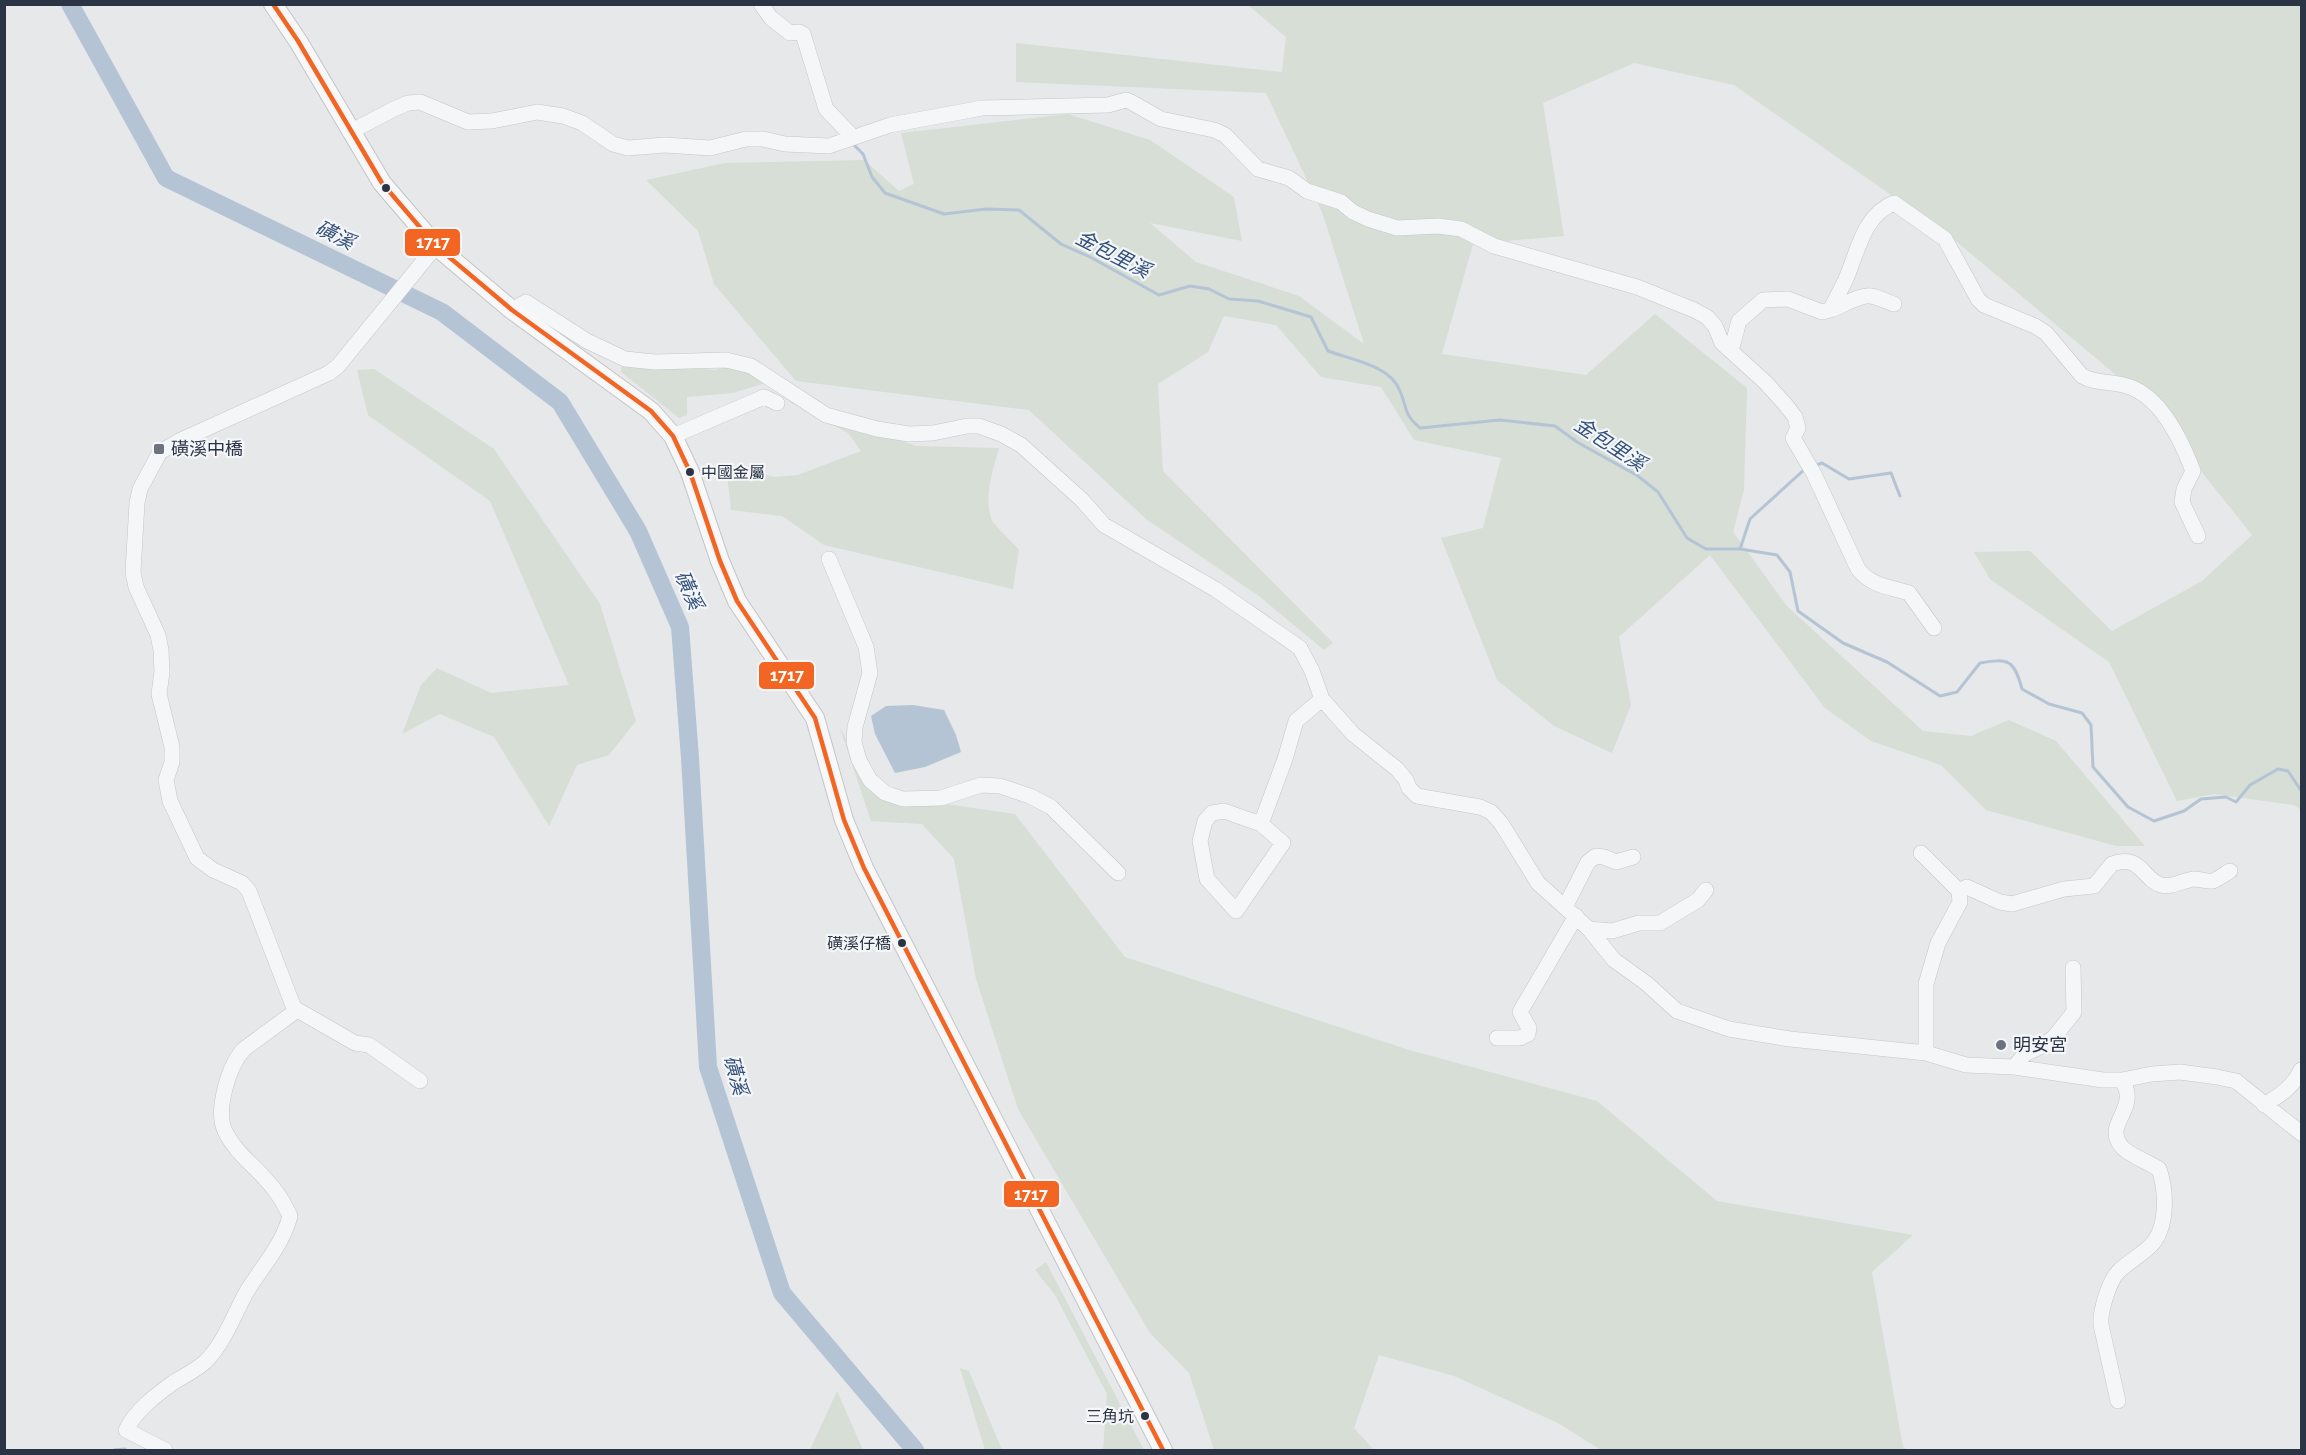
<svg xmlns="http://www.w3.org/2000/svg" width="2306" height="1455" font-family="Raleway,'Noto Sans TC',sans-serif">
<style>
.green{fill:#d6ded6}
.water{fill:#b4c4d5}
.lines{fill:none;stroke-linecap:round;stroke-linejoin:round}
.stream{stroke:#b4c4d5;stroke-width:3}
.river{stroke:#b4c4d5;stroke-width:18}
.minor-casing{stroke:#c4c6c8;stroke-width:16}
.major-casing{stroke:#c2c5c8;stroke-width:20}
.minor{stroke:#f5f6f7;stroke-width:15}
.major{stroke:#f8f8f8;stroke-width:18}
.bus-1-casing{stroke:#f4f6f9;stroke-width:9}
.bus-1{stroke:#f26522;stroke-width:4.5}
.bus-dot{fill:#2b3445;stroke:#f4f6f9;stroke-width:2}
.poi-dot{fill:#6c737f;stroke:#f4f6f9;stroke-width:2}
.labels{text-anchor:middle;stroke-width:4.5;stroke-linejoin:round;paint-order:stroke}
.bus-label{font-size:16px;fill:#2b3445;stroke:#f4f6f9;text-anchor:end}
.poi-label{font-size:18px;fill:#2b3445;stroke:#f4f6f9;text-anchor:start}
.water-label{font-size:20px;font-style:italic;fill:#34527a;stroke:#f4f6f9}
.line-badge{stroke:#f4f6f9;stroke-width:2}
.badge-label{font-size:16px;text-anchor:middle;font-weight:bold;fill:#fff}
</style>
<rect width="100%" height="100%" fill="#e6e8ea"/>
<path class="green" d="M1248,5h1053v805l-7,-5 -80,-11 -37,7 -68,-139 -119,-83 -16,-27 56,-1 82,80 90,-50 50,-46 -112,-140 -189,-158 -217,-152 -100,-22 -91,40 21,133 -91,8 -31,110 144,21 69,-61 92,74 -3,102 -11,42 54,74 136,125 48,5 38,-16 47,21 89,105h-29l-130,-36 -45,-45 -70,-24 -46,-33 -115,-153 -91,82 12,68 -19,48 -58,-27 -57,-46 -56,-142 42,-10 18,-70 -87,-18 -33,-53 -60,-10 -45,-52 -52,-9 -16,36 -50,32 5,87 170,172 -9,7 -65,-54 -113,-77 -117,-109 -233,-29 -82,-97 -16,-53 -52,-51 79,-17 139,-3 35,31 15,-7 -13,-51 167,-19 82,26 84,57 8,44 -92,-18 46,39 103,34 65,48 -42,-132 -56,-119 -250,-11v-39l266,29 4,-35z
M642,364l73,6 23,-6 121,62 57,20 83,2c-6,21 -15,49 -8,70 3,8 22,24 28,32l-6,39 -189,-44 -42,-29 -51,-6 -5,-46 48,13 24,-2 63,-24 -13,-18 -55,-29 -27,-21 -33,10 -46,4v18l-8,3 -58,-46 1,-7z
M374,369l120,80 106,155 36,117 -27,34 -32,10 -28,61 -55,-89 -54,-23 -38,20 19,-49 16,-17 54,25 78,-8 -79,-184 -122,-86 -11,-45z
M840,728l36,66 139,20 110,143 284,93 188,51 120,100 196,34 -41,37 31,175 4,3h-306l-43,-27 -104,-47 -75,-21 -25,73 20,22h-160l-25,-77 -39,-40 -132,-224 -42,-130 -22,-120 -32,-35 -51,-3z
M1046,1262l98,188h-41l4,-56 -52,-99 -20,-25z
M960,1368l9,3 33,79h-17z
M837,1391l26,59h-53z"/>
<path class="water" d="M913,705l31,5 12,25 5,17 -36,15 -30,6 -20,-39 -4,-18 15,-10z"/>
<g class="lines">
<path class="stream" d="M852,143l11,11 9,23 13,16 59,21 42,-5 33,1 42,34 29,13 69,38 31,-9 19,3 20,10 29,2 53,16 17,34c24,9 62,14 72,40 8,19 3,22 20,37l80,-8 55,6 22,16 61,34 20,16 29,46 19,11h34l37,6 13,17 8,39 45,32 44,19 53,34 17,-4 23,-29c29,-5 34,-3 42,26l27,15 33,9 9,12 2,42 35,40 26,14 30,-10 17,-12 25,-2 10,5 14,-17 28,-16 10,2 14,21
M1814,466l8,-3 27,16 42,-6 9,23
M1740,549l10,-30 55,-50
M114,1450l11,-1"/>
<path class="river" d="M70,4l96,174 276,134 118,90 78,129 42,96 10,131 18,309 74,226 133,157"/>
<defs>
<path id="minor" d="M761,4l10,14 19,15 9,-1 4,2 23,75 27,28
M350,132l44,-23 14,-6 12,-1 48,20 24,-1 45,-9 26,4 19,7 31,21 15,4 37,-3 45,3 36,-9h17l22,5 44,2 61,-21 92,-17 126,-3 18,-5 5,2 30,17 53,11 11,5 33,34 31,9 18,13 34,11 12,10 15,7 29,9 41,-2 23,3 33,17 143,41 57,23 13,7 8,9 7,17 43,39 20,22 10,13 3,11 -5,10 21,36 44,95c13,17 32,18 51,24l25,35
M512,310l14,-8 61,39 38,18 30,3 71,-2 25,6 75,49 51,14 32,5 24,-1 34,-7h12l22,8 20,11 61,55 22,25 111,64 85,59 12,23 10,28 31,35 44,35 9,11 3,8 8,8 63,11 11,5 10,11 37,60 51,46 25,31 32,23 31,28 52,18 61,10 136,14 40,12 48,2 89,13h19l30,-6 28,-2 37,5 19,4 66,53
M1830,310c11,-3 30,-16 41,-14 7,1 16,6 23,8
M1731,351l8,-30 24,-21 25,-1 34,13 8,-2c5,-9 10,-19 15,-29 13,-28 17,-65 49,-78l51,36 33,60 6,6 51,21 11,7 36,43c14,8 30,5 45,10 34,10 55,56 66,85l-9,18 -2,13 16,34
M673,436l91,-39 13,6
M829,559l37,88 4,26 -15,54 -1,15 5,18 11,20 15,13 18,6 38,-1 40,-13 19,1 30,10 21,11 67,66
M1261,824l-37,-13 -12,2 -7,8 -5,20 7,38 29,32 47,-68 -22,-19 24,-65 11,-38 26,-22
M1921,853l38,38
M1565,907l23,-45 8,-6 8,1 12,5 17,-5
M1589,929l23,2 27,-8h21l38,-23 8,-10
M294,1008l61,35 14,2 51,36
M1497,1038h23l8,-4 1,-6 -9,-16 56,-96
M1926,1053v-69l12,-41 22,-41 -1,-11 8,-4 33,15 12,2 52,-15 30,-3 18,-22c29,-11 31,16 49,21 11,3 22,-5 33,-6 6,0 14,3 19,2 5,-2 12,-7 17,-10
M2014,1067l11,-13 21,-10 9,-8 19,-24 -1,-44
M2264,1105c15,-9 29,-18 37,-35
M2118,1401l-17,-76c-1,-13 7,-42 17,-53 11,-11 26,-18 36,-30 14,-19 12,-53 5,-73 -9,-6 -30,-14 -37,-22 -17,-19 8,-34 5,-53 0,-5 -3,-10 -5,-14
M165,1450l-39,-20c10,-20 30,-35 48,-48 10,-6 22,-12 31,-20 19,-18 29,-48 42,-71 15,-24 36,-47 43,-75 -4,-8 -8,-17 -14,-24 -14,-21 -40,-37 -51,-61 -10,-21 4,-66 19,-82l49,-36 1,-5 -45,-117 -7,-8 -29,-13 -16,-12 -27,-57 -4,-21 6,-18v-15l-13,-53 3,-22 -1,-22 -3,-15 -22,-48 -3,-15 4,-69 3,-14 20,-37 21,-12 148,-67 9,-7 98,-120"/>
<path id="major" d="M273,4l25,37 84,142 54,63 76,64 139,101 22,25 17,36 30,89 17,40 78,117 29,102 20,48 299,582"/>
</defs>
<use href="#minor" class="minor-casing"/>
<use href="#major" class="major-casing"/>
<use href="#minor" class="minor"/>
<use href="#major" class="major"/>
<defs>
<path id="bus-1" d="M273,4l25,37 84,142 54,63 76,64 139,101 22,25 17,36 30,89 17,40 78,117 29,102 20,48 299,582"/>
</defs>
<use href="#bus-1" class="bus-1-casing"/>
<use href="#bus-1" class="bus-1"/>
</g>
<g class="bus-dot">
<circle cx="386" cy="188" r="5"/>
<circle cx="690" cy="472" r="5"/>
<circle cx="902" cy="943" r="5"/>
<circle cx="1145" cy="1416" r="5"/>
</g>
<g class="poi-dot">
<rect x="153" y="443" width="12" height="12" rx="3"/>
<circle cx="2001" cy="1045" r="6"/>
</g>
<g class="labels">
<g class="bus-label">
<text x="701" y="478" text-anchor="start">中國金屬</text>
<text x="891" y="949">磺溪仔橋</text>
<text x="1134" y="1422">三角坑</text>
</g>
<g class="poi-label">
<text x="171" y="455">磺溪中橋</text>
<text x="2013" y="1051">明安宮</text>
</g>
<g class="water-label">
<text transform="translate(335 235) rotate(26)" y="7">磺溪</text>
<text transform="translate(1113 254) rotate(27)" y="7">金包里溪</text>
<text transform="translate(1610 444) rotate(33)" y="7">金包里溪</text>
<text transform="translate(689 590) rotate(66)" y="7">磺溪</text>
<text transform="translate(736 1075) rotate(75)" y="7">磺溪</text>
</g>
</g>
<g class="line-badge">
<rect x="404" y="228" width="57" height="29" rx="6" fill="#f26522"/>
<rect x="758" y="661" width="57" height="29" rx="6" fill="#f26522"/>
<rect x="1003" y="1180" width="57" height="28" rx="6" fill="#f26522"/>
</g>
<g class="badge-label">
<text x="433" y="248">1717</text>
<text x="787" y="681">1717</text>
<text x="1031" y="1200">1717</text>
</g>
<rect width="2306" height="1455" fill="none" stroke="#2b3445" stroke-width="12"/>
</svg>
